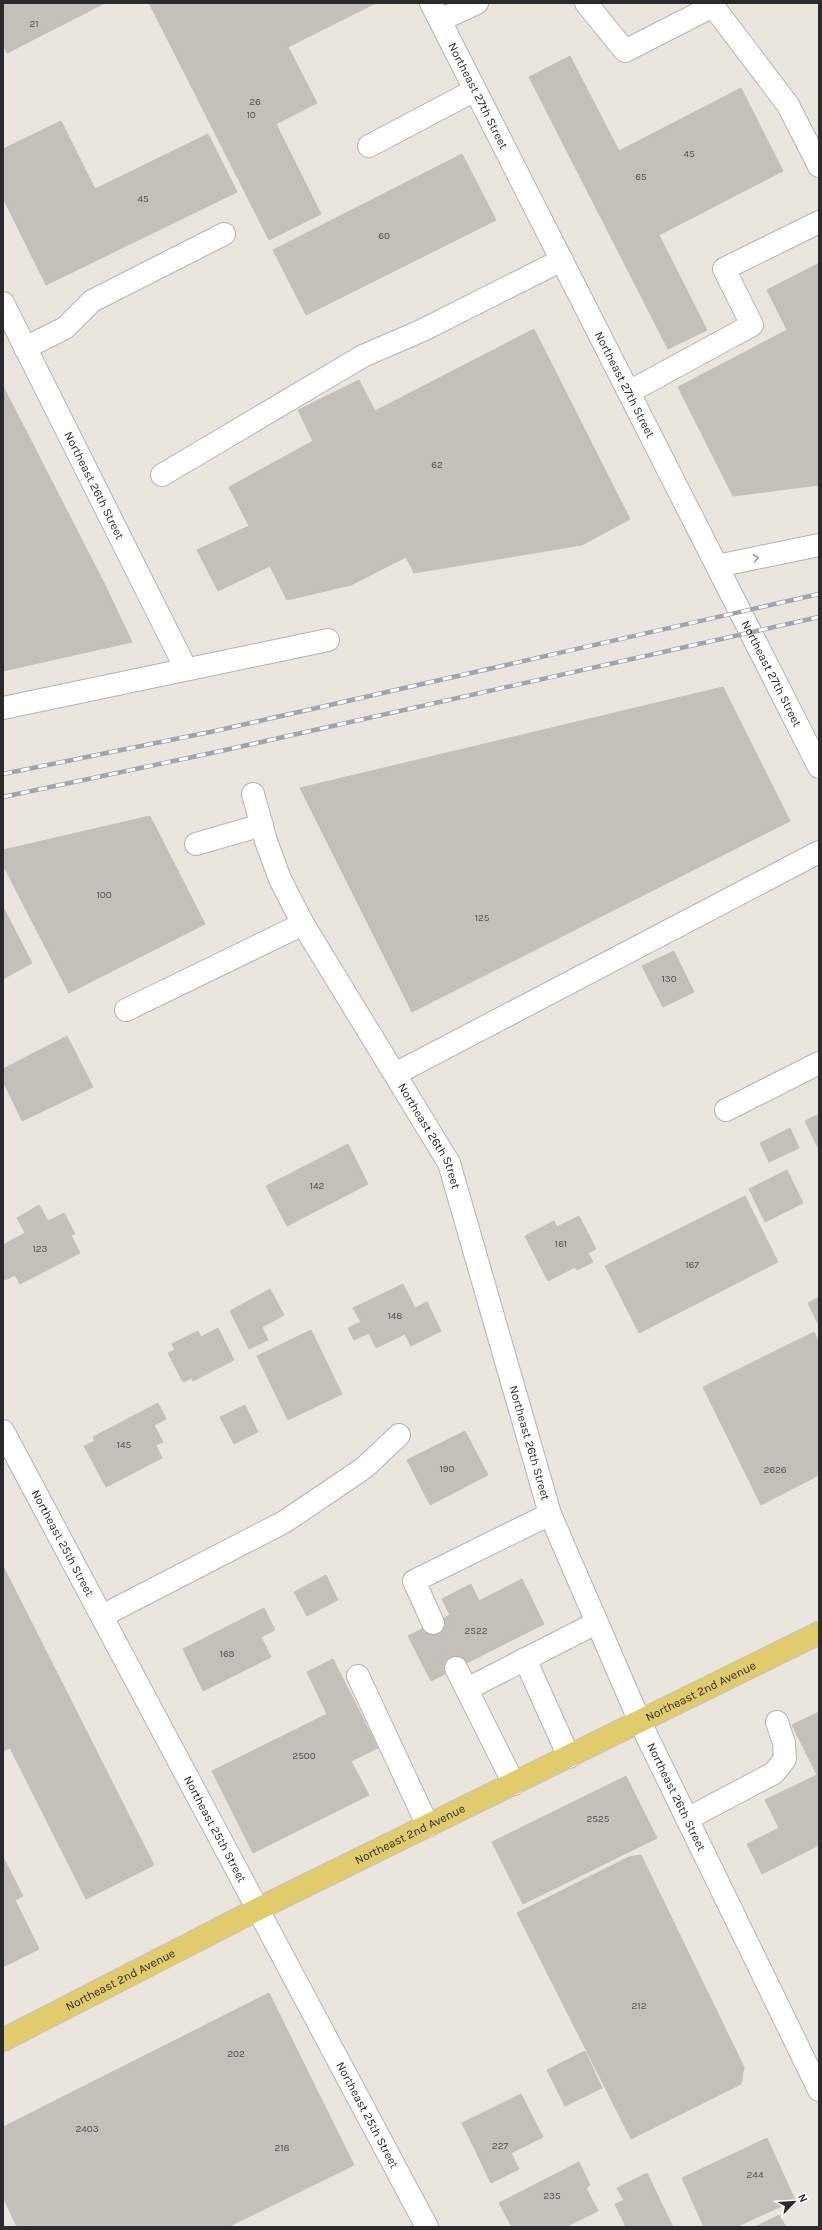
<svg xmlns="http://www.w3.org/2000/svg" width="822" height="2230" font-family="Karla,sans-serif">
<style>
.building{fill:#c3bfb9;stroke:#c5c1b7}
.lines{fill:none;stroke-linecap:round;stroke-linejoin:round}
.minor-tunnel{stroke:#c4c0b9;stroke-width:22;stroke-dasharray:22 11;stroke-linecap:butt}
.minor-casing{stroke:#b1b2bc;stroke-width:24}
.major-casing{stroke:#c3c3c3;stroke-width:24}
.minor{stroke:#fff;stroke-width:22}
.major{stroke:#e0cc6c;stroke-width:22}
.rail-casing{stroke:#a1a2b2;stroke-width:4.5}
.rail{stroke:#fff;stroke-width:3;stroke-dasharray:9;stroke-linecap:butt}
.oneway{stroke:#9f9f9f}
.labels{text-anchor:middle;stroke-width:3;stroke-linejoin:round;paint-order:stroke}
.number-label{font-size:10px;fill:#504f4e}
.street-label{font-size:12px;fill:#2a2a2a;stroke:#fff}
</style>
<rect width="100%" height="100%" fill="#eae5dd"/>
<path class="building" d="M3,3h102l-98,50 -4,-9z
M149,3h227l-88,44 29,56 -41,21 45,90 -52,26z
M570,56l49,95 122,-63 42,83 -124,64 48,95 -39,19 -139,-272z
M61,121l34,68 113,-55 29,58 -191,93 -43,-87v-49z
M462,154l34,66 -190,95 -33,-65z
M819,263v222l-86,11 -55,-109 109,-57 -20,-40z
M534,329l96,190 -48,26 -168,28 -8,-16 -55,28 -64,15 -17,-34 -52,25 -21,-41 52,-24 -20,-39 84,-46 -15,-31 61,-30 16,31z
M3,386l102,199 27,57 -129,29z
M723,687l67,134 -378,191 -112,-224z
M150,816l55,108 -136,69 -66,-128v-15z
M3,907l29,56 -29,16z
M674,951l20,41 -31,15 -21,-41z
M67,1036l26,51 -71,34 -19,-40v-12z
M819,1114v36l-14,-29z
M790,1128l9,20 -30,14 -9,-19z
M348,1144l20,40 -81,42 -21,-40z
M787,1170l16,33 -38,19 -16,-33z
M745,1196l33,66 -139,71 -34,-67z
M39,1205l9,16 16,-8 11,21 -4,1 9,18 -60,31 -5,-9 -10,5 -2,-4v-20l2,-1 -2,-10 22,-12 -8,-15z
M579,1216l17,33 -8,4 5,9 -16,8 -2,-3 -27,14 -23,-45 29,-15 3,6z
M403,1284l12,24 12,-6 14,29 -30,15 -6,-12 -29,14 -7,-15 -15,7 -6,-12 13,-6 -8,-14z
M270,1289l14,26 -22,12 6,13 -19,9 -19,-38z
M819,1297v29l-11,-23z
M218,1328l16,32 -41,21 -1,-3 -9,4 -15,-29 7,-3 -3,-6 26,-13 3,6z
M311,1330l31,64 -54,26 -31,-64z
M814,1332l5,10v133l-58,30 -58,-118z
M158,1403l8,16 -12,6 9,17 -7,3 6,13 -56,29 -22,-41 11,-5 -2,-4z
M245,1405l13,27 -24,12 -14,-27z
M465,1431l23,44 -58,30 -23,-45z
M3,1566l151,299 -68,34 -76,-151 -7,3z
M326,1575l12,25 -31,16 -13,-24z
M522,1579l22,45 -113,57 -23,-45 42,-21 -8,-16 29,-15 8,17z
M264,1608l11,22 -14,7 10,20 -68,34 -20,-42z
M333,1659l45,89 -27,13 18,34 -116,58 -41,-82 115,-57 -20,-42z
M819,1712v133l-57,29 -15,-30 32,-16 -14,-28 52,-25 -25,-50z
M626,1776l31,62 -134,66 -31,-62z
M641,1855l103,212 -3,17 -110,55 -114,-226 112,-56z
M3,1857l20,39 -8,4 24,49 -36,18z
M269,1993l85,172 -126,62h-197l-1,-2 -13,2 -14,-30v-70z
M585,2051l17,37 -37,18 -18,-36z
M521,2094l22,43 -32,16 8,16 -28,14 -29,-60z
M767,2138l28,62 -59,27h-32l-22,-49z
M579,2162l11,23 -4,3 12,23 -33,16h-53l-13,-24z
M647,2173l26,54h-47l-11,-23 9,-4 -7,-12z
M779,2215l7,12h-31z"/>
<g class="lines">
<path class="minor-tunnel" d="M433,1623l23,45"/>
<defs>
<g id="minor">
<path id="s1" d="M431,3l388,764"/>
<path d="M586,3l39,48 88,-45 75,99 31,61"/>
<path d="M440,20l37,-17"/>
<path d="M369,146l106,-56"/>
<path id="s2" d="M3,303l183,366"/>
<path d="M25,348l40,-20 27,-27 132,-67"/>
<path d="M629,392l123,-67 -28,-56 95,-47"/>
<path d="M162,475l201,-119 60,-26 139,-70"/>
<path d="M717,566l102,-21"/>
<path d="M3,708l325,-68"/>
<path id="s3" d="M253,794l13,47 14,38 23,45 146,239 101,351 90,208 179,368"/>
<path d="M196,844l66,-19"/>
<path d="M126,1010l177,-86"/>
<path d="M395,1074l424,-222"/>
<path d="M726,1110l93,-47"/>
<path id="s4" d="M3,1431l424,796"/>
<path d="M102,1616l182,-94 80,-54 35,-33"/>
<path d="M433,1623l-19,-42 136,-67"/>
<path d="M525,1659l44,98"/>
<path d="M456,1668l58,116"/>
<path d="M358,1676l70,150"/>
<path d="M467,1689l129,-66"/>
<path d="M687,1819l87,-46 11,-14 -1,-16 -7,-21"/>
</g>
<g id="major">
<path id="s5" d="M3,2040l255,-131 561,-276"/>
</g>
</defs>
<use href="#minor" class="minor-casing"/>
<use href="#major" class="major-casing"/>
<use href="#minor" class="minor"/>
<use href="#major" class="major"/>
<defs>
<path id="rail" d="M3,774l212,-43 604,-137
M3,797l218,-46 598,-134"/>
</defs>
<use href="#rail" class="rail-casing"/>
<use href="#rail" class="rail"/>
</g>
<defs><path id="oneway-chevron" d="M-2-3.5L2.5 0L-2 3.5" fill="none" stroke-width="1.6" stroke-linecap="round" stroke-linejoin="round"/></defs>
<use class="oneway" href="#oneway-chevron" transform="translate(756 558) rotate(-11)"/>
<g class="labels">
<g class="number-label">
<text x="34" y="27">21</text>
<text x="255" y="105">26</text>
<text x="251" y="118">10</text>
<text x="689" y="157">45</text>
<text x="641" y="180">65</text>
<text x="143" y="202">45</text>
<text x="384" y="239">60</text>
<text x="437" y="468">62</text>
<text x="104" y="898">100</text>
<text x="482" y="921">125</text>
<text x="669" y="982">130</text>
<text x="317" y="1189">142</text>
<text x="561" y="1247">161</text>
<text x="40" y="1252">123</text>
<text x="692" y="1268">167</text>
<text x="395" y="1319">148</text>
<text x="124" y="1448">145</text>
<text x="447" y="1472">190</text>
<text x="775" y="1473">2626</text>
<text x="476" y="1634">2522</text>
<text x="227" y="1657">169</text>
<text x="304" y="1759">2500</text>
<text x="598" y="1822">2525</text>
<text x="639" y="2009">212</text>
<text x="236" y="2057">202</text>
<text x="87" y="2132">2403</text>
<text x="500" y="2149">227</text>
<text x="282" y="2151">218</text>
<text x="755" y="2178">244</text>
<text x="552" y="2199">235</text>
</g>
<g class="street-label">
<text dy="4" stroke="none"><textPath href="#s1" startOffset="104">Northeast 27th Street</textPath></text>
<text dy="4" stroke="none"><textPath href="#s1" startOffset="428">Northeast 27th Street</textPath></text>
<text dy="4" stroke="none"><textPath href="#s2" startOffset="204">Northeast 26th Street</textPath></text>
<text dy="4" stroke="none"><textPath href="#s1" startOffset="752">Northeast 27th Street</textPath></text>
<text dy="4" stroke="none"><textPath href="#s3" startOffset="387">Northeast 26th Street</textPath></text>
<text dy="4" stroke="none"><textPath href="#s3" startOffset="711">Northeast 26th Street</textPath></text>
<text dy="4" stroke="none"><textPath href="#s4" startOffset="127">Northeast 25th Street</textPath></text>
<text dy="4" stroke="none"><textPath href="#s5" startOffset="780">Northeast 2nd Avenue</textPath></text>
<text dy="4" stroke="none"><textPath href="#s3" startOffset="1095">Northeast 26th Street</textPath></text>
<text dy="4" stroke="none"><textPath href="#s4" startOffset="451">Northeast 25th Street</textPath></text>
<text dy="4" stroke="none"><textPath href="#s5" startOffset="456">Northeast 2nd Avenue</textPath></text>
<text dy="4" stroke="none"><textPath href="#s5" startOffset="132">Northeast 2nd Avenue</textPath></text>
<text dy="4" stroke="none"><textPath href="#s4" startOffset="775">Northeast 25th Street</textPath></text>
</g>
</g>
<rect width="822" height="2230" fill="none" stroke="#2a2a2a" stroke-width="8"/>
<g transform="translate(794 2202) rotate(65)" stroke="#ffffff" stroke-width="3" paint-order="stroke">
<path d="M0-3L7 15L0 10L-7 15Z" fill="#2a2a2a"/>
<text y="-6" font-size="11" font-weight="bold" text-anchor="middle" fill="#2a2a2a">N</text>
</g>
</svg>
